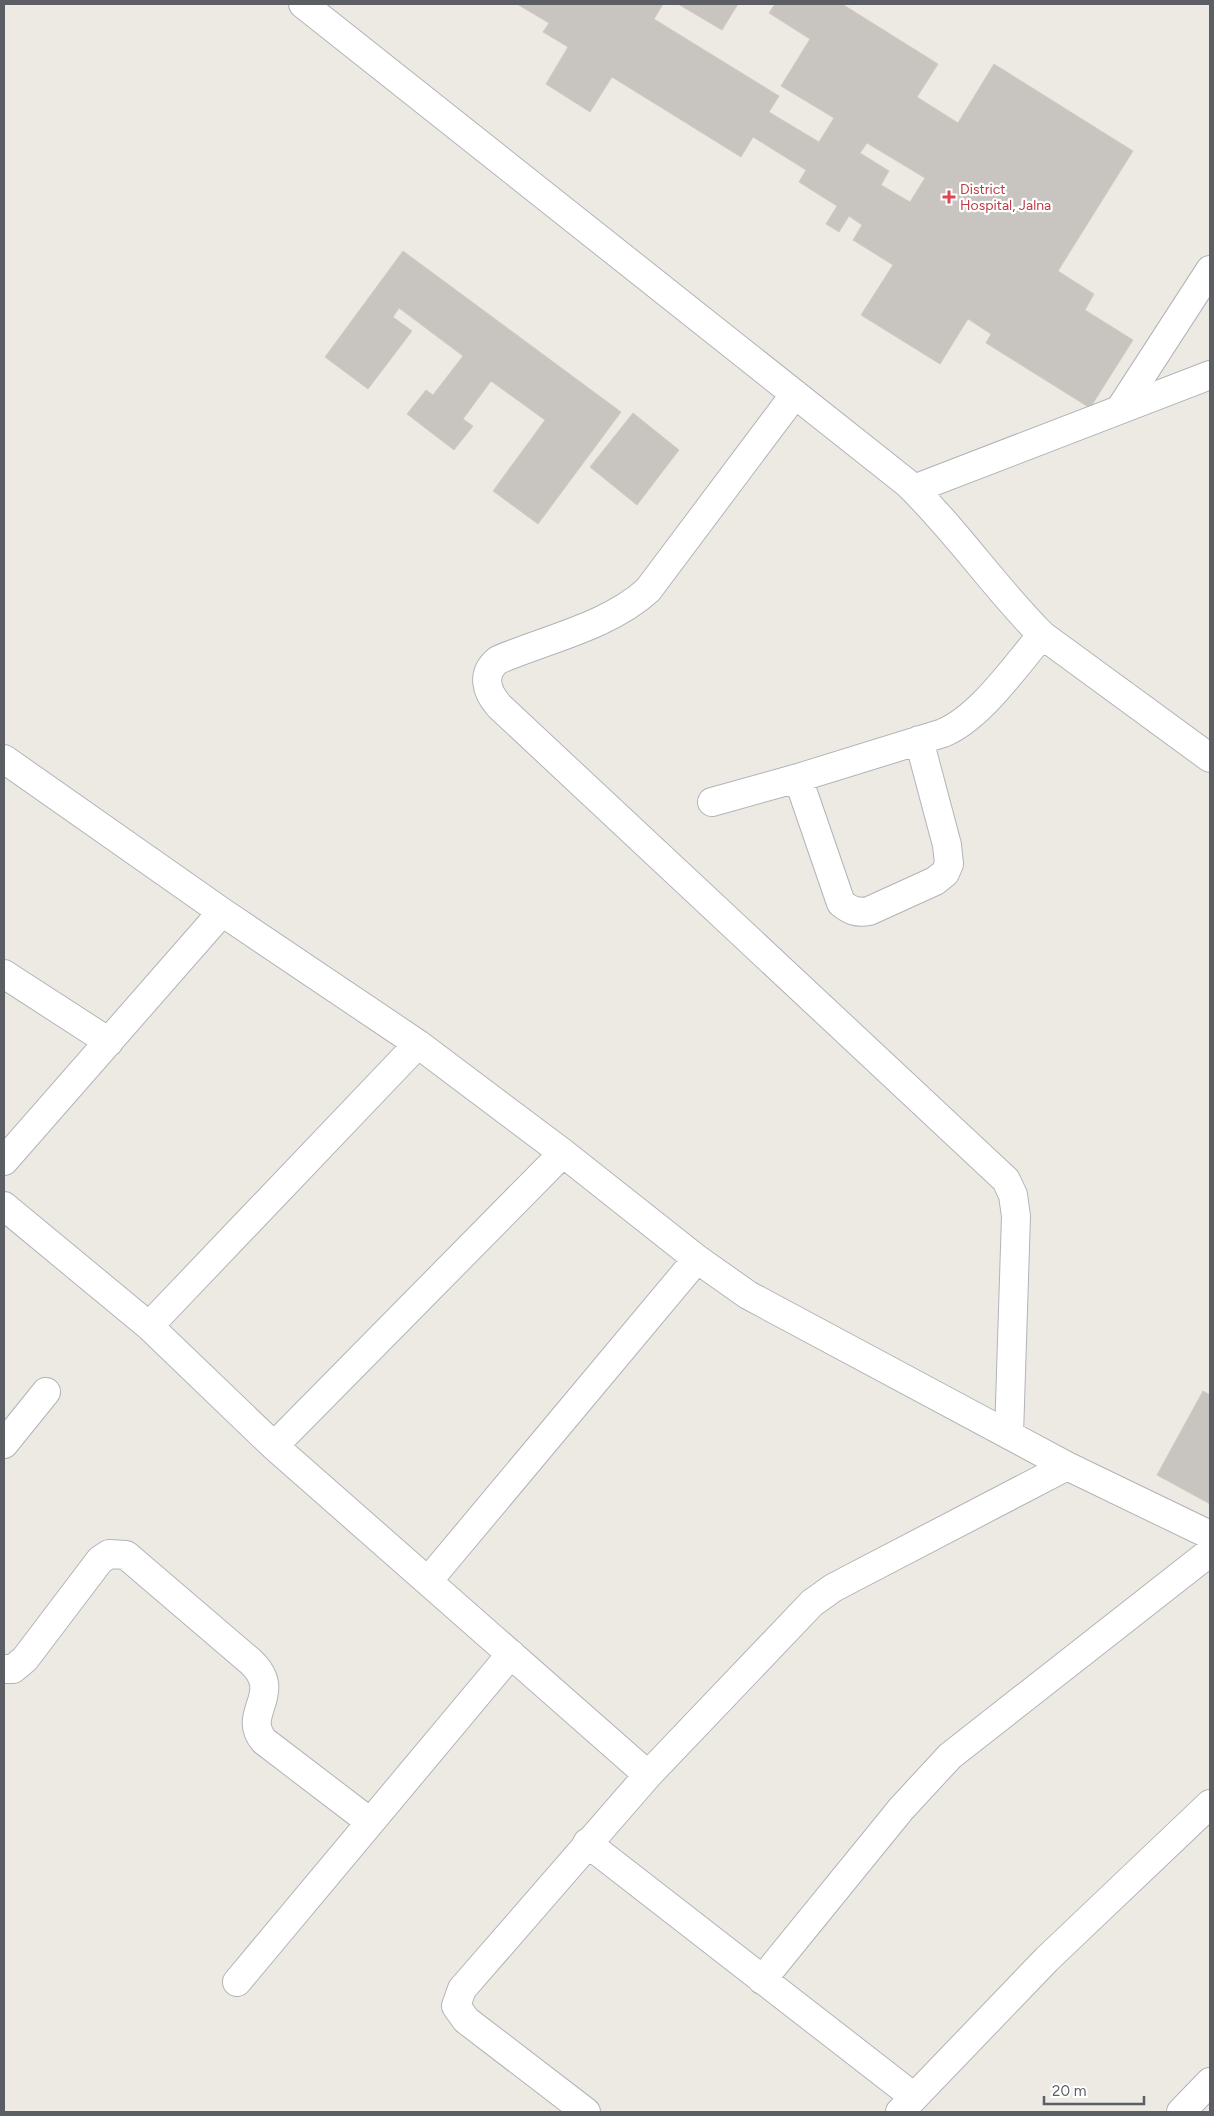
<svg xmlns="http://www.w3.org/2000/svg" width="1214" height="2116" font-family="Figtree,sans-serif">
<style>
.building{fill:#c8c5c0;stroke:#d2cbc1;fill-rule:evenodd}
.lines{fill:none;stroke-linecap:round;stroke-linejoin:round}
.minor-casing{stroke:#b0b4b8;stroke-width:30}
.minor{stroke:#fff;stroke-width:28}
.health-dot{fill:#e0444e;stroke:#fff;stroke-width:2}
.labels{text-anchor:middle;stroke-width:4.5;stroke-linejoin:round;paint-order:stroke}
.health-label{font-size:14px;fill:#be3a42;stroke:#fff;text-anchor:start}
</style>
<rect width="100%" height="100%" fill="#edeae3"/>
<path class="building" d="M517,4h146l-9,15 125,77 -10,16 50,30 15,-24 -53,-32 29,-47 -41,-26 6,-9h67l96,60 -21,33 41,26 36,-59 139,87 -75,120 36,23 -9,16 48,30 -43,68 -104,-65 5,-9 -23,-15 -28,45 -79,-49 32,-50 -40,-25 9,-15 -13,-9 -10,16 -13,-8 11,-18 -38,-24 7,-12 -53,-33 -12,20 -129,-80 -22,35 -44,-28 22,-37 -25,-15 6,-9zM867,143l58,35 -15,24 -29,-17 8,-14 -29,-18z
M678,4h60l-16,26z
M403,251l218,161 -83,112 -45,-33 52,-71 -54,-39 -28,38 10,7 -19,24 -47,-36 19,-24 7,5 30,-39 -64,-48 -6,9 19,14 -44,58 -43,-32z
M633,413l46,37 -42,55 -47,-38z
M1203,1391l7,4v109l-53,-29z"/>
<g class="lines">
<defs>
<path id="minor" d="M303,4l604,479c49,47 87,104 135,152l168,123
M795,394l-147,196c-39,36 -101,49 -150,70 -17,14 -12,31 1,46l507,474 7,15 3,21 -7,219
M1120,409l90,-139
M914,489l296,-114
M4,759l218,153 196,132 145,109 134,106 51,36 319,171 143,69
M798,778l43,125c10,8 16,10 28,8l66,-30 10,-8 4,-9 -2,-19 -28,-105
M712,802l86,-24 145,-45c38,-16 72,-67 99,-98
M4,974l105,68
M4,1161l218,-249
M4,1206l145,120 125,120 374,329
M149,1326l269,-282
M4,1444l42,-52
M274,1446l289,-293
M428,1581l269,-322
M4,1669h9l12,-10 75,-99 9,-6 17,1 124,106c36,33 -10,52 14,80l106,81
M587,1843l327,254
M762,1980l139,-171 49,-53 260,-204
M237,1982l274,-328
M586,2112l-120,-92 -10,-14 6,-17 186,-214 164,-172 21,-15 19,-10 215,-112
M900,2112l147,-153 163,-155
M1181,2112l29,-30"/>
</defs>
<use href="#minor" class="minor-casing"/>
<use href="#minor" class="minor"/>
</g>
<path class="health-dot" d="M946.5 189.5h5v5h5v5h-5v5h-5v-5h-5v-5h5z"/>
<g class="labels">
<g class="health-label">
<text x="960" y="194">District<tspan x="960" dy="16">Hospital, Jalna</tspan></text>
</g>
</g>
<rect width="1214" height="2116" fill="none" stroke="#5b5f63" stroke-width="10"/>
<path d="M1044 2096v8h100v-8" fill="none" stroke="#5b5f63" stroke-width="2.5"/>
<text x="1052" y="2096" font-size="15" fill="#5b5f63" stroke="#ffffff" stroke-width="4" paint-order="stroke">20 m</text>
</svg>
